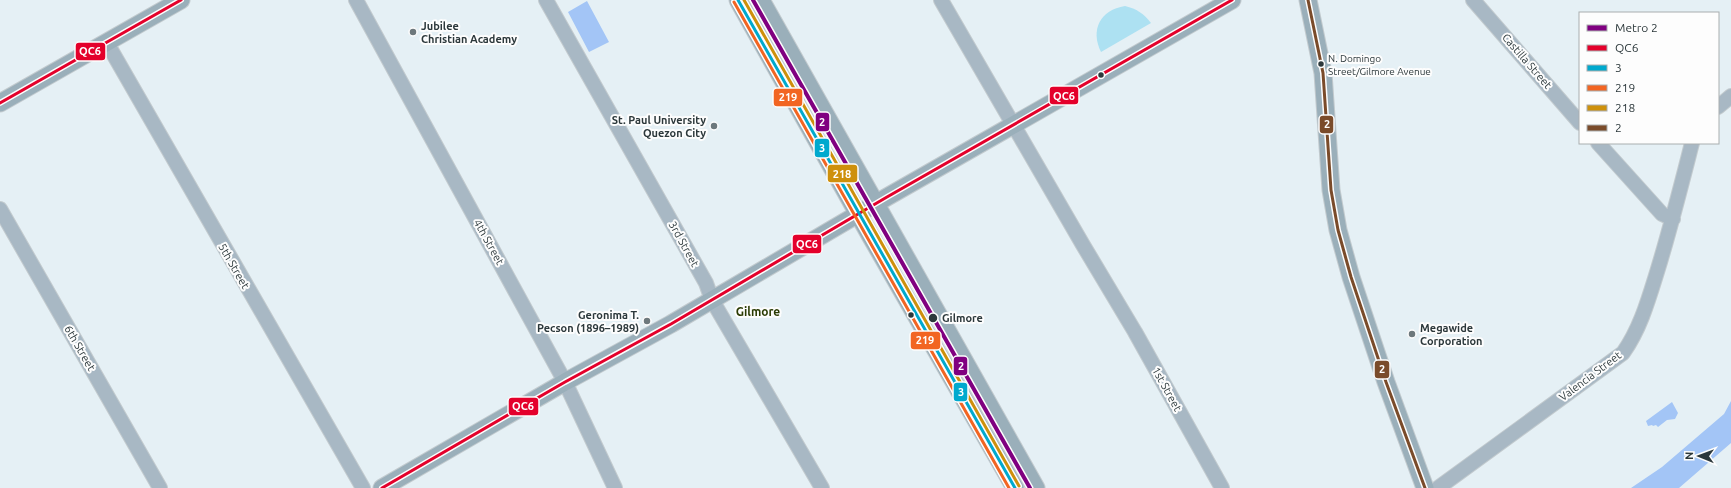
<svg xmlns="http://www.w3.org/2000/svg" width="1731" height="488" font-family="Ubuntu,sans-serif">
<style>
.green{fill:#ade1f2}
.water{fill:#a3c5f6}
.lines{fill:none;stroke-linecap:round;stroke-linejoin:round}
.minor-casing{stroke:#c2cace;stroke-width:16}
.major-casing{stroke:#c2cace;stroke-width:19}
.minor{stroke:#a8b8c4;stroke-width:14}
.major{stroke:#9aafba;stroke-width:17}
.bus-1-casing{stroke:#fdfdfd;stroke-width:6}
.bus-2-casing{stroke:#fdfdfd;stroke-width:6}
.bus-3-casing{stroke:#fdfdfd;stroke-width:6}
.bus-4-casing{stroke:#fdfdfd;stroke-width:6}
.bus-5-casing{stroke:#fdfdfd;stroke-width:6}
.bus-1{stroke:#e4002b;stroke-width:3}
.bus-2{stroke:#00a9ce;stroke-width:3}
.bus-3{stroke:#f26522;stroke-width:3}
.bus-4{stroke:#ce900c;stroke-width:3}
.bus-5{stroke:#7a4b2a;stroke-width:3}
.metro-1-casing{stroke:#fdfdfd;stroke-width:7}
.metro-1{stroke:#800080;stroke-width:4}
.poi-dot{fill:#6d787c;stroke:#fdfdfd;stroke-width:1.5}
.bus-dot{fill:#2c383b;stroke:#fdfdfd;stroke-width:1.5}
.labels{text-anchor:middle;stroke-width:4;stroke-linejoin:round;paint-order:stroke}
.bus-label{font-size:10px;fill:#2c383b;stroke:#fdfdfd;text-anchor:start}
.poi-label{font-size:11px;font-weight:bold;fill:#2c383b;stroke:#fdfdfd;text-anchor:start}
.street-label{font-size:11px;fill:#2c383b;stroke:#fdfdfd}
.stop-label{font-size:11px;font-weight:bold;fill:#2c383b;stroke:#fdfdfd;text-anchor:start}
.neighbourhood-label{font-size:12px;font-weight:bold;fill:#2a3b03;stroke:#fdfdfd}
.line-badge{stroke:#fdfdfd;stroke-width:1.5}
.badge-label{font-size:11px;text-anchor:middle;font-weight:bold;fill:#fff}
</style>
<rect width="100%" height="100%" fill="#e5f0f5"/>
<path class="green" d="M1125,6c12,3 18,7 26,17l-50,29c-11,-22 -1,-42 24,-46z"/>
<path class="water" d="M587,1l22,41 -20,10 -21,-40z
M1731,401v42l-52,45h-48l31,-21 62,-53z
M1672,402l6,11 -3,6 -8,1 -9,7 -2,-2 -3,1 -1,-1 -4,1 -2,-5z"/>
<g class="lines">
<defs>
<path id="minor" d="M356,0l209,382 50,106
M546,0l160,283 6,17 110,188
M941,0l142,245 52,87 87,156
M1473,0l107,123
M107,43l256,445
M1718,107l13,-11
M1598,143l64,71 11,5
M0,209l160,279
M1438,488l185,-135c17,-24 25,-52 34,-81 13,-42 24,-86 35,-129"/>
<path id="major" d="M738,0l133,237 144,251
M761,0l275,488
M1308,0l15,73 8,117 7,40 13,47 35,105 39,106
M0,103l181,-103
M382,488l183,-106 106,-58 216,-127 345,-197"/>
</defs>
<use href="#minor" class="minor-casing"/>
<use href="#major" class="major-casing"/>
<use href="#minor" class="minor"/>
<use href="#major" class="major"/>
<defs>
<path id="bus-1" d="M0,103l181,-103
M382,488l183,-106 106,-58 216,-127 345,-197"/>
<path id="bus-2" d="M738,0l277,488"/>
<path id="bus-3" d="M734,2l275,486"/>
<path id="bus-4" d="M744,0l275,486"/>
<path id="bus-5" d="M1308,0l15,73 8,117 7,40 13,47 35,105 39,106"/>
</defs>
<use href="#bus-1" class="bus-1-casing"/>
<use href="#bus-2" class="bus-2-casing"/>
<use href="#bus-3" class="bus-3-casing"/>
<use href="#bus-4" class="bus-4-casing"/>
<use href="#bus-5" class="bus-5-casing"/>
<use href="#bus-1" class="bus-1"/>
<use href="#bus-2" class="bus-2"/>
<use href="#bus-3" class="bus-3"/>
<use href="#bus-4" class="bus-4"/>
<use href="#bus-5" class="bus-5"/>
<defs>
<path id="metro-1" d="M753,0l277,488"/>
</defs>
<use href="#metro-1" class="metro-1-casing"/>
<use href="#metro-1" class="metro-1"/>
</g>
<g class="poi-dot">
<circle cx="413" cy="32" r="4"/>
<circle cx="714" cy="126" r="4"/>
<circle cx="647" cy="321" r="4"/>
<circle cx="1412" cy="334" r="4"/>
</g>
<g class="bus-dot">
<circle cx="1321" cy="64" r="3.5"/>
<circle cx="1101" cy="75" r="3.5"/>
<circle cx="911" cy="315" r="3.5"/>
<circle cx="933" cy="318" r="5"/>
</g>
<g class="labels">
<g class="bus-label">
<text x="1328" y="62">N. Domingo<tspan x="1328" dy="13">Street/Gilmore Avenue</tspan></text>
</g>
<g class="poi-label">
<text x="421" y="30">Jubilee<tspan x="421" dy="13">Christian Academy</tspan></text>
<text x="706" y="124" text-anchor="end">St. Paul University<tspan x="706" dy="13">Quezon City</tspan></text>
<text x="639" y="319" text-anchor="end">Geronima T.<tspan x="639" dy="13">Pecson (1896–1989)</tspan></text>
<text x="1420" y="332">Megawide<tspan x="1420" dy="13">Corporation</tspan></text>
</g>
<g class="street-label">
<text transform="translate(1527 61) rotate(49)" y="4">Castilla Street</text>
<text transform="translate(489 242) rotate(61)" y="4">4th Street</text>
<text transform="translate(684 244) rotate(61)" y="4">3rd Street</text>
<text transform="translate(234 266) rotate(60)" y="4">5th Street</text>
<text transform="translate(80 348) rotate(60)" y="4">6th Street</text>
<text transform="translate(1590 376) rotate(-37)" y="4">Valencia Street</text>
<text transform="translate(1167 389) rotate(61)" y="4">1st Street</text>
</g>
<g class="stop-label">
<text x="942" y="322">Gilmore</text>
</g>
<g class="neighbourhood-label">
<text x="758" y="316">Gilmore</text>
</g>
</g>
<g class="line-badge">
<rect x="75" y="42" width="31" height="19" rx="4" fill="#e4002b"/>
<rect x="1049" y="86" width="30" height="19" rx="4" fill="#e4002b"/>
<rect x="773" y="88" width="30" height="19" rx="4" fill="#f26522"/>
<rect x="815" y="112" width="15" height="20" rx="4" fill="#800080"/>
<rect x="1319" y="115" width="15" height="19" rx="4" fill="#7a4b2a"/>
<rect x="814" y="138" width="16" height="20" rx="4" fill="#00a9ce"/>
<rect x="827" y="164" width="31" height="19" rx="4" fill="#ce900c"/>
<rect x="792" y="234" width="30" height="20" rx="4" fill="#e4002b"/>
<rect x="910" y="331" width="31" height="19" rx="4" fill="#f26522"/>
<rect x="953" y="356" width="15" height="20" rx="4" fill="#800080"/>
<rect x="1374" y="360" width="16" height="19" rx="4" fill="#7a4b2a"/>
<rect x="953" y="382" width="15" height="20" rx="4" fill="#00a9ce"/>
<rect x="508" y="397" width="31" height="19" rx="4" fill="#e4002b"/>
</g>
<g class="badge-label">
<text x="90" y="55">QC6</text>
<text x="1064" y="100">QC6</text>
<text x="788" y="101">219</text>
<text x="822" y="126">2</text>
<text x="1327" y="128">2</text>
<text x="822" y="152">3</text>
<text x="842" y="178">218</text>
<text x="807" y="248">QC6</text>
<text x="925" y="344">219</text>
<text x="961" y="370">2</text>
<text x="1382" y="373">2</text>
<text x="961" y="396">3</text>
<text x="523" y="410">QC6</text>
</g>
<rect x="1579" y="12" width="140" height="132" fill="#fdfdfd" stroke="#a9aeaf"/>
<rect x="1587" y="25" width="20" height="6" fill="#800080" stroke="#a9aeaf"/>
<text x="1615" y="32" font-size="12" fill="#2c383b">Metro 2</text>
<rect x="1587" y="45" width="20" height="6" fill="#e4002b" stroke="#a9aeaf"/>
<text x="1615" y="52" font-size="12" fill="#2c383b">QC6</text>
<rect x="1587" y="65" width="20" height="6" fill="#00a9ce" stroke="#a9aeaf"/>
<text x="1615" y="72" font-size="12" fill="#2c383b">3</text>
<rect x="1587" y="85" width="20" height="6" fill="#f26522" stroke="#a9aeaf"/>
<text x="1615" y="92" font-size="12" fill="#2c383b">219</text>
<rect x="1587" y="105" width="20" height="6" fill="#ce900c" stroke="#a9aeaf"/>
<text x="1615" y="112" font-size="12" fill="#2c383b">218</text>
<rect x="1587" y="125" width="20" height="6" fill="#7a4b2a" stroke="#a9aeaf"/>
<text x="1615" y="132" font-size="12" fill="#2c383b">2</text>
<g transform="translate(1699 456) rotate(271)" stroke="#fdfdfd" stroke-width="3" paint-order="stroke">
<path d="M0-3L7 15L0 10L-7 15Z" fill="#2c383b"/>
<text y="-6" font-size="11" font-weight="bold" text-anchor="middle" fill="#2c383b">N</text>
</g>
</svg>
